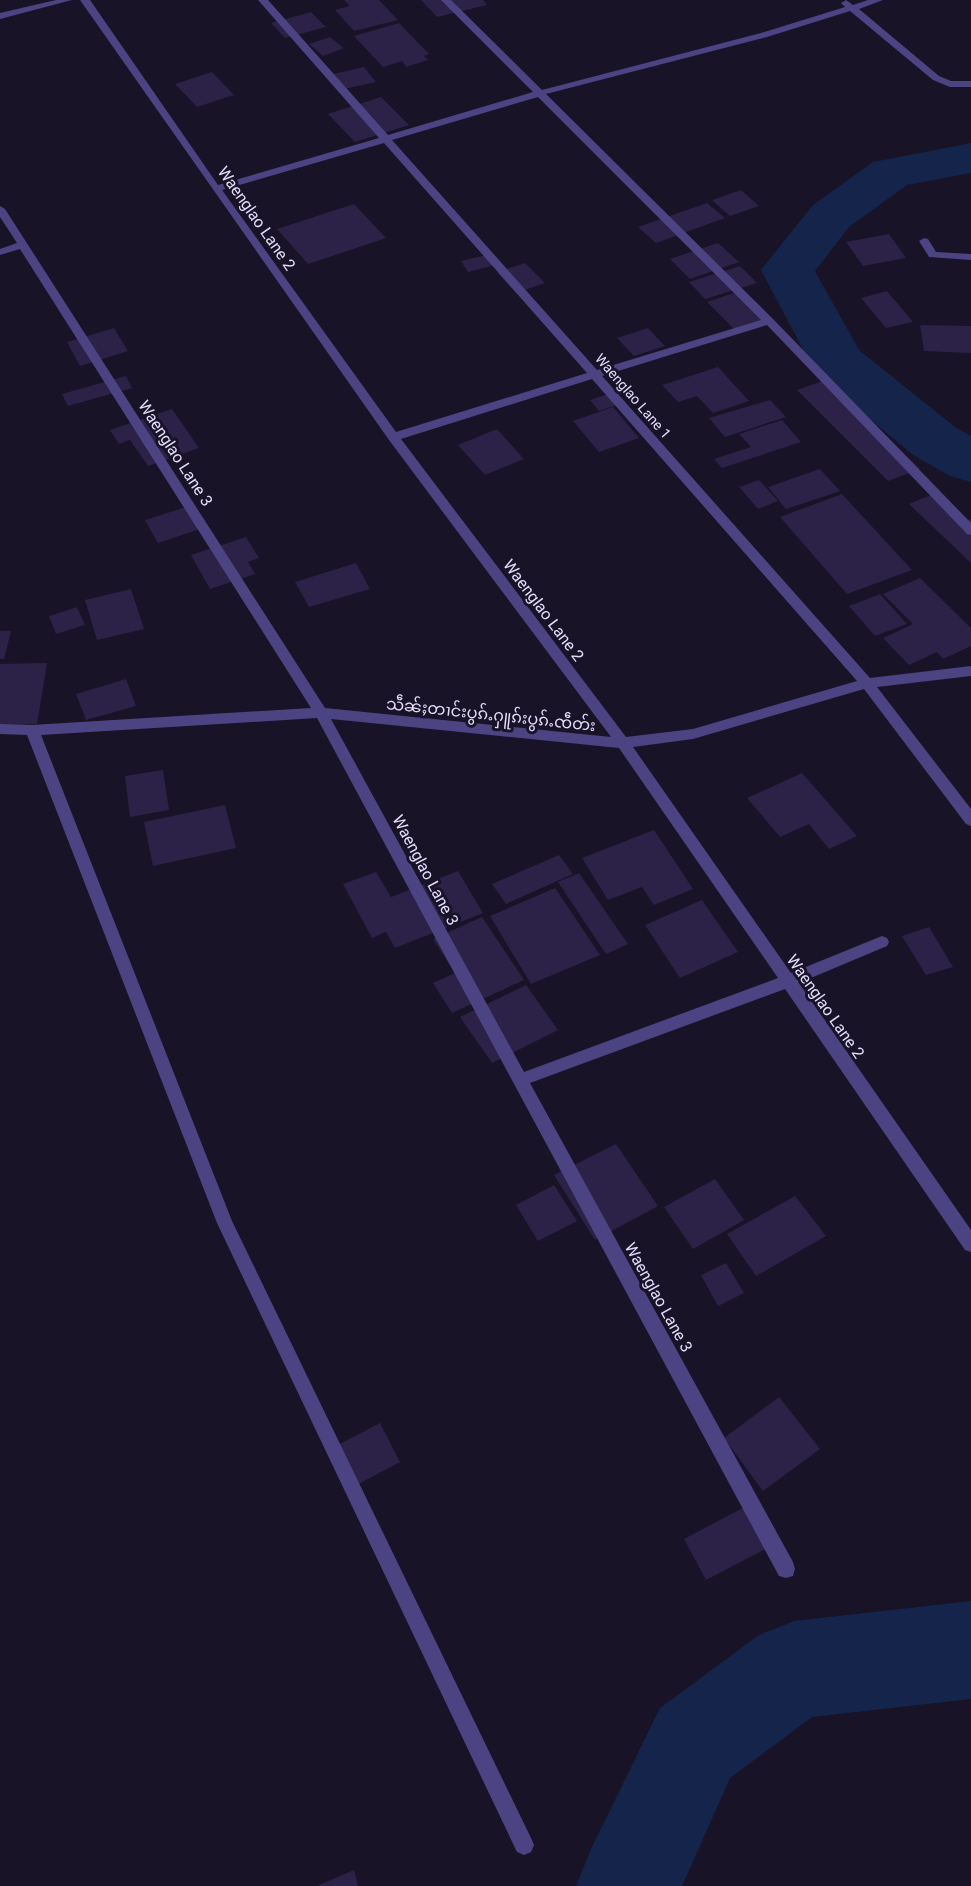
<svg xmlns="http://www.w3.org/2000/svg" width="971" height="1886" font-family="Roboto,'Noto Sans Myanmar',sans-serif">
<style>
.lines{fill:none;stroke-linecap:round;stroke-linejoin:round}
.river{fill:#14244a;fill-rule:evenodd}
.building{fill:#2c2147}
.street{fill:#4c4382;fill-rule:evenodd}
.labels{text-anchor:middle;stroke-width:6;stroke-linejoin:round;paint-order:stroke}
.far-street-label{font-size:14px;fill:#e4ddfc;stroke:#191328}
.street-label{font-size:16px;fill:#e4ddfc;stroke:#191328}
</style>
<rect width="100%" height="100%" fill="#191328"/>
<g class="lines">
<path class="river" d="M971,143v30l-64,12 -58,42 -34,44 44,79 96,77 16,9v46l-21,-6 -37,-21 -97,-81 -55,-104 52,-65 60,-43z
M971,1601v98l-159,18 -82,61 -48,108h-106l15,-37 69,-141 99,-73 35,-14z"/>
</g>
<path class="building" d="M344,0h35l19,20 -44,11 -19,-21 15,-4z
M421,0h62l4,5 -50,12z
M311,12l15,15 -41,11 -14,-15z
M399,23l30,31 -5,2 4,4 -22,7 -4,-6 -19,6 -29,-31z
M330,37l14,11 -21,8 -14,-12z
M364,67l12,15 -36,8 -11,-15z
M212,72l22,23 -37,12 -22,-23z
M381,97l28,28 -54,17 -27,-28z
M741,190l18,16 -29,10 -18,-16z
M707,203l18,15 -69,25 -18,-16z
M354,204l32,34 -78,26 -31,-35z
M889,234l17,24 -43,8 -17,-24z
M718,243l21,19 -49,17 -20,-20z
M491,254l8,10 -31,8 -7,-11z
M525,263l20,20 -29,10 -19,-21z
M740,266l17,17 -52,16 -16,-17z
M740,291l28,27 -33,12 -28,-28z
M887,291l26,31 -27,6 -25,-30z
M920,325l51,1v27l-47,-2z
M114,328l14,23 -48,15 -13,-24z
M648,328l17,18 -31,10 -17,-18z
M718,367l31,34 -36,12 -16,-17 -19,6 -16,-17z
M126,376l6,12 -64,18 -6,-12z
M828,379l92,90 -32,12 -91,-91z
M612,393l8,11 -21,7 -9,-11z
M770,400l16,17 -61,20 -16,-19z
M613,407l26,31 -40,14 -26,-31z
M172,409l27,39 -51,18 -18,-26 -11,4 -9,-14z
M782,420l19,22 -79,26 -8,-9 37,-12 -12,-13z
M497,429l27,30 -39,16 -27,-30z
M820,469l20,22 -54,18 -18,-22z
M759,480l19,21 -20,8 -19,-22z
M842,494l70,76 -65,24 -67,-77z
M933,494l30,28 8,-3v44l-62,-59z
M186,507l14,22 -42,14 -13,-23z
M246,537l13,21 -11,4 7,12 -45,15 -19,-34z
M356,563l14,26 -61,18 -14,-25z
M920,578l51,50v18l-28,13 -6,-7 -28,13 -26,-27 30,-14 -30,-30z
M131,589l13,40 -47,11 -12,-40z
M880,594l27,30 -32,12 -26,-30z
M77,607l8,18 -29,9 -7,-18z
M0,631h11l-7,28h-4z
M47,663l-10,61 -37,1v-61z
M126,679l10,27 -50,14 -10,-26z
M163,770l6,40 -39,7 -5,-41z
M802,773l55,63 -28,13 -20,-25 -29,13 -33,-39z
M225,805l11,43 -83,18 -9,-44z
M654,830l39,59 -39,16 -12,-18 -34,13 -26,-42z
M559,855l14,19 -67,30 -14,-20z
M458,871l25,42 -88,35 -9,-16 -14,6 -29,-54 33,-12 15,25z
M579,873l49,71 -22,10 -48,-72z
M555,888l45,67 -69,29 -41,-68z
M702,900l36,52 -58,26 -35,-53z
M482,917l42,63 -72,33 -19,-30 22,-10 -22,-34z
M929,927l24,40 -27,8 -24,-39z
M526,985l32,45 -66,33 -32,-46z
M616,1144l42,62 -63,34 -41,-65z
M715,1179l29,41 -51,29 -29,-42z
M554,1185l23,36 -39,20 -22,-36z
M795,1196l31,40 -70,40 -29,-42z
M726,1263l18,30 -26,13 -17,-31z
M779,1397l41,52 -57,42 -39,-53z
M380,1423l20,39 -49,26 -19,-40z
M750,1504l23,41 -67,35 -22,-41z
M354,1870l4,16h-41z"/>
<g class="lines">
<path class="street" d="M56,0h16l-72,19v-6z
M80,0h10l128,185 161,-47 -121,-138h10l120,135 145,-43 -92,-92h10l91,90 219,-57 84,-26 -4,-4 5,-3 7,5 15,-5h15l-24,9 80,67 12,5h20v6h-21l-17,-7 -83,-69 -83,26 -221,57 227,225 198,204v12l-4,-1 -200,-209 -165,51 268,302 101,-12v10l-94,11 94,122v17l-5,-2 -102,-135 -171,50 -60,8 158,226 86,-35 5,-2 5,2 2,4 -2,4 -88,37 172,247v22l-6,-2 -180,-261 -255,94 263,479 2,7 -2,7 -7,2 -7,-2 -462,-858 -276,17 191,486 299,617 3,7 -3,7 -7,3 -7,-3 -300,-629 -190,-488 -27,-1v-10l32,1 279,-17 -291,-459 -20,6v-6l17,-6 -17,-26v-11l5,3 320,499 286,29 -222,-297zM538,97l223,223 -164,50 -205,-230zM384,143l203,230 -191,59 -174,-242zM592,379l265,302 -164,48 -67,8 -225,-298zM331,719l288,29 159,230 -254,94z
M924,238l4,1 8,13 35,2v6l-42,-3 -10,-16z"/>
</g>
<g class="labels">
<g class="far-street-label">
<text transform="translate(633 396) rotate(49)" y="5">Waenglao Lane 1</text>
</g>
<g class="street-label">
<text transform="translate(257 218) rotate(55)" y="6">Waenglao Lane 2</text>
<text transform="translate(176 453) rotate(57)" y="6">Waenglao Lane 3</text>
<text transform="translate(544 610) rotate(53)" y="6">Waenglao Lane 2</text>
<text transform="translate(491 714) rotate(6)" y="6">သဵၼ်ႈတၢင်းပွၵ်ႉႁူၵ်းပွၵ်ႉၸဵတ်း</text>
<text transform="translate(426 870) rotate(62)" y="6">Waenglao Lane 3</text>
<text transform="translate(826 1006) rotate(55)" y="6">Waenglao Lane 2</text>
<text transform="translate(659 1297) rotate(61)" y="6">Waenglao Lane 3</text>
</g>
</g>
</svg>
